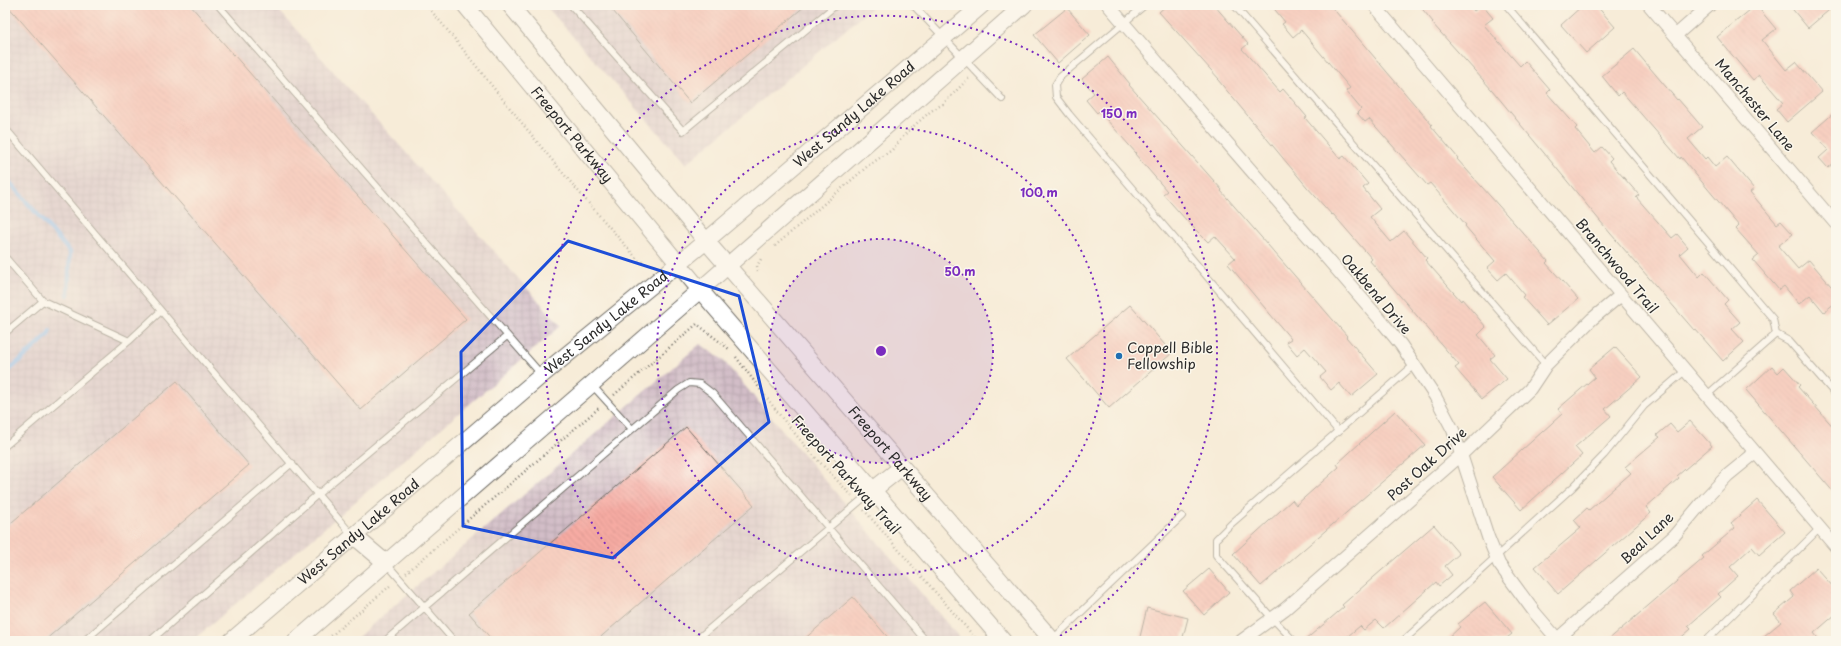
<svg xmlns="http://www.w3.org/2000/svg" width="1841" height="646" font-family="'Playpen Sans',sans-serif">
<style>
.industrial{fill:url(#industrial-grid)}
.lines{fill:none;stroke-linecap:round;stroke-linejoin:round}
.stream{stroke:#85baf4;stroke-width:4.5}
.building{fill:url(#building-back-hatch)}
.lane-casing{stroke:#726f68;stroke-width:8}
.street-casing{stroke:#726f68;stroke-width:14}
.secondary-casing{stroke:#726f68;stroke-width:18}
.path{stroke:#726f68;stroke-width:2.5;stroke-dasharray:1 3;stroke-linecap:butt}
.lane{stroke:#fff;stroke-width:6}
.street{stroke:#fff;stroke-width:12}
.secondary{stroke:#fff;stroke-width:16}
.marked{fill:none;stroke:#1d4ed8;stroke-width:3;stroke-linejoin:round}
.ring{fill:none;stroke:#7b2cbf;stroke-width:2;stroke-dasharray:2 4}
.poi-dot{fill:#1f6fb2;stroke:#fbf7ec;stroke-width:1.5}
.labels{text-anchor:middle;stroke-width:3;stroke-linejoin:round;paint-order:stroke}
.street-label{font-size:14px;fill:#2b2b2b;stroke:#fbf7ec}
.poi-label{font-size:14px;fill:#2b2b2b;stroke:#fbf7ec;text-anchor:start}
.centre{fill:#7b2cbf;stroke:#fbf7ec;stroke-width:2}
.ring-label{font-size:12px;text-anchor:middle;font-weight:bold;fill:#7b2cbf;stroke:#fbf7ec;stroke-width:3;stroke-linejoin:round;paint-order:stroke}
</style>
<defs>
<pattern id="industrial-grid" width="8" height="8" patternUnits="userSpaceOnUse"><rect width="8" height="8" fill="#d2bdc7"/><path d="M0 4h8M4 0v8" fill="none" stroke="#b4a3ab"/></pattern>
<pattern id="building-back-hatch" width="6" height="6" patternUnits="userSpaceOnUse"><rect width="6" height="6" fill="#f6aba3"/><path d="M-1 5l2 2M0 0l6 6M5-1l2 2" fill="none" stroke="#d3938c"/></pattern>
</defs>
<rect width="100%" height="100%" fill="#fbf7ec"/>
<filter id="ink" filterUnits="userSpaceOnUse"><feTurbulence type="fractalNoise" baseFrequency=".025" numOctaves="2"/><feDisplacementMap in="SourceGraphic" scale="8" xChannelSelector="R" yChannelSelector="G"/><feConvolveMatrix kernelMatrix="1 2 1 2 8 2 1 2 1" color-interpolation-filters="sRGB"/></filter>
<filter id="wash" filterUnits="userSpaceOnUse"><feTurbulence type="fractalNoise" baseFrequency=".012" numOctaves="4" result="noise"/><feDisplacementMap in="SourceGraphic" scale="16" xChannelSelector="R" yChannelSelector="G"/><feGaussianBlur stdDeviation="0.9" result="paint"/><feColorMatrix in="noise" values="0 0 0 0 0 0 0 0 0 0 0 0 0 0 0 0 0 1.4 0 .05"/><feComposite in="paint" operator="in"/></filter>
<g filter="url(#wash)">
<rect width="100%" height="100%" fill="#f7ecd8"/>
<path class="industrial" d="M5,5h269l287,321 -369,315h-187z
M545,5h330l-189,159z
M700,344l22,15 240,282h-609z"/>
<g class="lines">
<path class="stream" d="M5,177l65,75 -2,43
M5,374l42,-38 3,-6"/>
</g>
<g id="blocks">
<path class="building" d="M7,5h183l276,314 -105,91z
M608,5h198l-116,98z
M1167,5h47l34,39 -6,5 38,43 3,-3 24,28 -2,1 35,41 4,-3 24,28 -5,4 17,21 -10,8 21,25 13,-11 23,27 -2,2 36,41 1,-2 24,28 -8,8 17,20 -5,4 17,20 -25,20 -27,-31 4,-3 -89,-104 2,-2 -39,-45 -1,1 -25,-28 -89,-107 1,-1 -60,-67z
M1271,5h59l102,120 -1,1 27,32 -1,1 91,102 -2,2 32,36 -31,26 -25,-28 3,-2 -19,-22 -8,7 -11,-12 8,-7 -30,-35 1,-1 -36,-42 -3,2 -58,-66 -4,3 -8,-9 4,-4 -15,-18 4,-3 -49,-58 -8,7 -11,-13 3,-2z
M1419,5h50l5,6 8,-6 11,13 -9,7 36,41 5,-5 25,29 -3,3 30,34 -2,2 20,24 7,-6 10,11 -3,3 30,34 -3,2 36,41 5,-4 11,13 -8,7 19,23 5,-5 24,28 -4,4 16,18 -8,7 12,13 -21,19 -28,-32 -1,1 -84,-97 -118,-143 -60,-67 1,-1z
M1583,5h13l19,22 -29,26 -25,-28z
M1756,5l20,24 -14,11 24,30 10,-8 26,30 -35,30 -11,-13 7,-6 -24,-28 -6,5 -36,-43z
M1789,5h46l-27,23z
M1067,8l23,27 -32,28 -24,-28z
M1634,49l43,51 1,-1 24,28 -14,12 17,20 2,-2 8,10 12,-10 27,32 -4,3 27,32 4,-3 12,13 -15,12 20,23 11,-9 27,32v10l-12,10 -14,-17 -11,9 -15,-18 -5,4 -26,-30 6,-5 -23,-26 3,-3 -58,-69 -1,2 -58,-67 -4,4 -16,-20z
M1108,57l22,27 -1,1 93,105 -1,1 126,145 -1,1 32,37 -27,23 -12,-14 -8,7 -11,-13 6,-5 -21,-24 -8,7 -11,-13 5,-3 -63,-75 7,-6 -20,-22 -7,6 -21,-21 -24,-27 4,-3 -32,-37 1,-1 -37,-42 -2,2 -11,-13 8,-7 -12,-14z
M1836,111v50l-8,7 -9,-10 9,-8 -16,-18z
M1130,305l42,48 -63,55 -42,-49z
M1615,347l27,30 -37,32 6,7 -36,31 7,8 -61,55 -29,-33 70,-63 -4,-5 37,-32 -6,-8z
M1772,366l6,7 6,-6 16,18 -2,2 38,43v65l-90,-105z
M177,381l72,84 -205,176h-39v-113z
M1395,411l30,34 -164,141 -28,-32 59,-54 4,5 43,-38 -2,-3z
M1690,421l22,25 -35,30 2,2 -33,29 5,6 -93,81 -23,-27 46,-39 -7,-8 13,-12 2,2 42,-37 -6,-6 35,-30 -3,-2 13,-11 7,8z
M686,427l68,78 -158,136h-103l-24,-28z
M1757,500l28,32 -26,23 -7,-8 -22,20 8,9 -20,18 3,3 -33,29 3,3 -14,12h-70l97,-83 -2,-2 33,-28 -4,-5z
M1434,525l25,29 -14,12 7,9 -13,11 -3,-4 -52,46 -8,-8 -12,10 -4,-4 -18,15h-38l40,-34 -2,-2 32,-28z
M1816,568l20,22v24l-22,19 6,8h-62l23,-19 -7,-8 20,-17 -4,-6z
M1209,569l20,23 -25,23 -21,-24z
M853,597l38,44h-89z
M1485,602l27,32 -9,7h-58l15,-14 -2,-3z
M1147,608l41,10 -6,23h-43z"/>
</g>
</g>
<g filter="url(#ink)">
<use href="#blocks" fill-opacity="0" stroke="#726f68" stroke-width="1"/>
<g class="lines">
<defs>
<path id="lane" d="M218,5l323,369
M571,5l112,126 153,-126
M913,5l89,94
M1145,5l-85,72 -5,8 1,12 13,17 270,318
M1234,5l312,360
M1506,5l267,314 3,15 -69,61
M5,128l348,408
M5,257l38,44 86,40 -124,105
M5,333l38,-32
M1776,334l13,7 47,54
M129,341l32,-30
M592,385l40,44
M386,563l68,78
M1053,639l129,-123
M84,641l208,-178
M150,641l168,-147 189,-158
M385,641l293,-251 11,-7 11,1 13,10 213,247
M695,641l177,-150
M1294,641l-22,-23 -56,-63v-16l15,-15 183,-159
M1403,641l170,-154 31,-32 40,-49 42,-36
M1706,641l113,-112"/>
<path id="street" d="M1108,5l275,318 18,22 34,51 18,34 35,107 11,27 36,49 24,28
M1374,5l462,542
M1649,5l187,219
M1676,35l34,-30
M1241,641l44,-32 176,-154 69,-66 16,-24 46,-46 29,-24
M1555,641l119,-105 31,-37 23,-24 27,-22"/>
<g id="secondary">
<path id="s1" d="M465,5l235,285 303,351"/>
<path id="s2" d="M510,5l196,236 347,400"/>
<path d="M873,490l29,-23"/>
<path d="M354,536l32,27"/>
<path id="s3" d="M231,641l311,-266 164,-134 276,-236"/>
<path d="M296,641l404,-351 324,-285"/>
</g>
</defs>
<use href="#lane" class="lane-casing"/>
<use href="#street" class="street-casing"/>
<use href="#secondary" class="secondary-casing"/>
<path class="path" d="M426,5c31,35 58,72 88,108 40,51 83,100 125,148l5,2
M775,246l94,-81 23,-15 16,-19 23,-20 12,-7 27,-27
M758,271l-1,-5 4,-7
M736,357l46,61 30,36 40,42
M614,395l83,-71 32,25
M864,510l114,131
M406,573l194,-166
M325,641l66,-56"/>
<use href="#lane" class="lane"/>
<use href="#street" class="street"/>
<use href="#secondary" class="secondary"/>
</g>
</g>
<path d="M0 0H1841V646H0ZM568,241l171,55 30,126 -156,136 -150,-32 -2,-174z" fill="#f7ecd8" fill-opacity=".55" fill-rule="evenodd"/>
<path class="marked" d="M568,241l171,55 30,126 -156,136 -150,-32 -2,-174z"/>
<circle cx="881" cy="351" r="112" fill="#7b2cbf" fill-opacity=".12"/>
<g class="ring">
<circle cx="881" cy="351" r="112"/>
<circle cx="881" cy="351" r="224"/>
<path d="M710 641A336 336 0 1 1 1052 641"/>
</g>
<circle class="poi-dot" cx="1119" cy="356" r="4"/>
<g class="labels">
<g class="street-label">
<text transform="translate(1755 105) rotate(50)" y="5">Manchester Lane</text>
<text dy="5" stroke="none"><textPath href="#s3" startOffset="816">West Sandy Lake Road</textPath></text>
<text dy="5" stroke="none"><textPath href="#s1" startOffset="168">Freeport Parkway</textPath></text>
<text transform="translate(1617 266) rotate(50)" y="5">Branchwood Trail</text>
<text transform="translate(1376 294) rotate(50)" y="5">Oakbend Drive</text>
<text dy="5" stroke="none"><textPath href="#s3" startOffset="492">West Sandy Lake Road</textPath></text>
<text dy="5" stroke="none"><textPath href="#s2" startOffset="588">Freeport Parkway</textPath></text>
<text transform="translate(1427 464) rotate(-42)" y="5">Post Oak Drive</text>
<text transform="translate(846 475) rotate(48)" y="5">Freeport Parkway Trail</text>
<text dy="5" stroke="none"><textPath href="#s3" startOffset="168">West Sandy Lake Road</textPath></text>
<text transform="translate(1647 538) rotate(-44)" y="5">Beal Lane</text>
</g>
<g class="poi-label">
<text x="1127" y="353">Coppell Bible<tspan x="1127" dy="16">Fellowship</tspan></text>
</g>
</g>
<circle cx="881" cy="351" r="6" class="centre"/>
<g class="ring-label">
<text x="1119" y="118">150 m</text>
<text x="1039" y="197">100 m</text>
<text x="960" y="276">50 m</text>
</g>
<rect width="1841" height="646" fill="none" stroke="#fbf7ec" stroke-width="20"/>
</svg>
